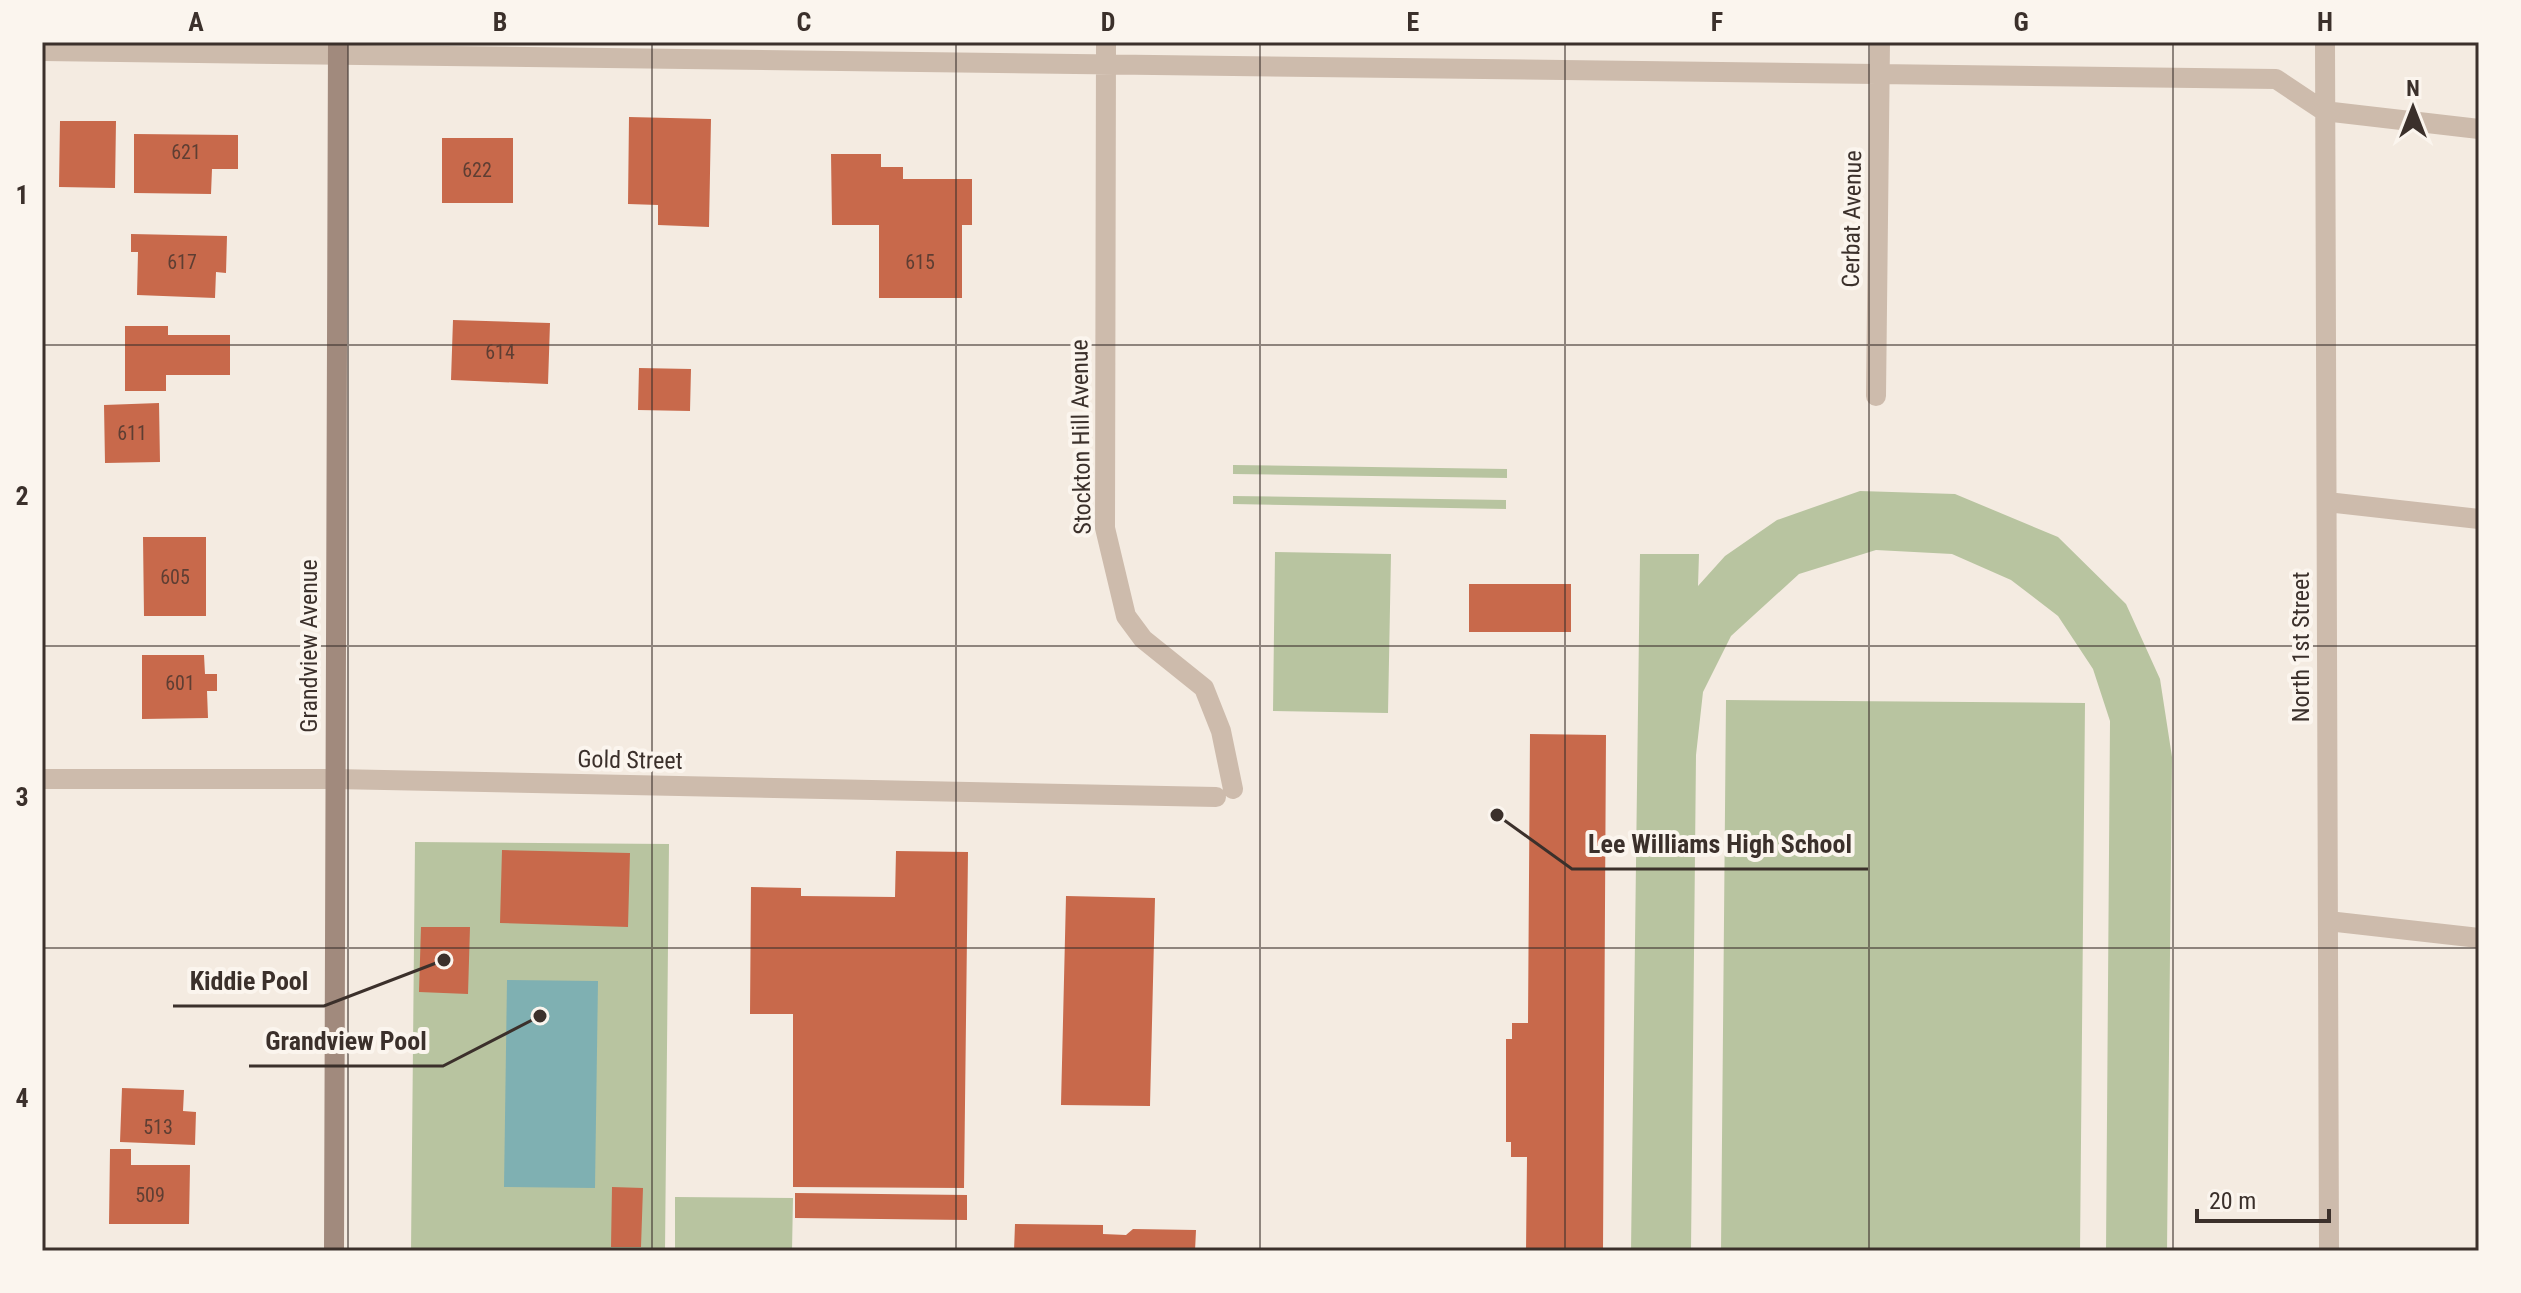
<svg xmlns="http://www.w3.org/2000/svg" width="2521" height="1293" font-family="'Roboto Condensed',sans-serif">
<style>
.green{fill:#b8c4a0}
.water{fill:#7fb0b2}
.building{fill:#c8694b}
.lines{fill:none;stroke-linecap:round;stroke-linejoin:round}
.minor{stroke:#cdbbac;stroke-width:20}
.secondary{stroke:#a18a7d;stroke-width:20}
.grid{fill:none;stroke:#3b302b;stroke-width:2;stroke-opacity:0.55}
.labels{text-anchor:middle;stroke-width:8;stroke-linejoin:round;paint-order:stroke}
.number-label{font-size:20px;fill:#5e3e33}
.street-label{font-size:24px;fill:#3b302b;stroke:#fbf5ee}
.leader{fill:none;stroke:#3b302b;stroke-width:3}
.callout-dot{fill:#3b302b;stroke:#fbf5ee;stroke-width:3}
.callout-label{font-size:26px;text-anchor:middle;font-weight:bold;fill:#3b302b;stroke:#fbf5ee;stroke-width:8;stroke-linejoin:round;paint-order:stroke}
.neatline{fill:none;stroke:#3b302b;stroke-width:3}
.grid-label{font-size:26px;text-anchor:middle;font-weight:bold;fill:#3b302b}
</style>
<rect width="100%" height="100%" fill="#f4ebe1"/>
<path class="green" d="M1233,465l274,4v9l-274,-4z
M1860,491l95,3 103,43 68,67 34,75 12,78 -5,494h-61l4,-530 -17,-52 -35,-53 -47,-36 -59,-26 -76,-4 -77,24 -68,62 -28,56 -7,63 -5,496h-60l9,-697h59l-1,32 27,-30 52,-36z
M1233,496l273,4v9l-273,-5z
M1275,552l116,2 -3,159 -115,-2z
M1726,700l359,3 -5,548h-359z
M415,842l254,2 -4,407h-254z
M675,1197l118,1 -1,53h-117z"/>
<path class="water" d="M507,980l91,1 -3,207 -91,-1z"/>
<path class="building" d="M629,117l82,2 -2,108 -51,-2v-20l-30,-1z
M60,121h56l-1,67 -56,-1z
M134,134l104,1v34h-26l-1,25 -77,-1z
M442,138h71v65h-71z
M831,154h50v13h22v12h69v46h-10v73h-83v-73h-47z
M131,234l96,2 -1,37 -10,-1 -1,26 -78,-3 1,-43h-7z
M453,320l97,3 -2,61 -97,-4z
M125,326h43v9h62v40h-64v16h-41z
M639,368l52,1 -1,42 -52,-1z
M159,403l1,59 -55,1 -1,-58z
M143,537h63v79h-62z
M1469,584h102v48h-102z
M142,655h62l1,19h12v17h-10l1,27 -66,1z
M1530,734l76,1 -3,516h-77l1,-94h-16v-15h-5v-103h6v-16h16z
M502,850l128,3 -2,74 -128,-4z
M896,851l72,1 -4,336 -171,-1v-173h-43l1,-127 50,1v8l94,1z
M1066,896l89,2 -5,208 -89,-1z
M421,927h49l-2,67 -49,-2z
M122,1088l62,2 -1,21 13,1 -1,33 -75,-3z
M110,1149h21v16h59l-1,59h-80z
M612,1187l31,1 -2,59h-30z
M795,1193l172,2v25l-172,-2z
M1015,1224l88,1v9l23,1 7,-6 63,1 -1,21h-181z"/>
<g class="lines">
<path class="minor" d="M1106,42l-1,486 21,88 17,23 61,49 17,43 12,58
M2325,42l4,1209
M42,51l2234,28 48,32 155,18
M1876,396l4,-354
M2327,502l152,17
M42,779h292l882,18
M2328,921l151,17"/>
<path class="secondary" d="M334,1251l4,-1209"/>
</g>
<path class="grid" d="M348,42v1209M652,42v1209M956,42v1209M1260,42v1209M1565,42v1209M1869,42v1209M2173,42v1209M42,345h2437M42,646h2437M42,948h2437"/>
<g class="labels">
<g class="number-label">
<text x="186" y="159">621</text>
<text x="477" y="177">622</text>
<text x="182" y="269">617</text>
<text x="920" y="269">615</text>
<text x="500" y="359">614</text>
<text x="132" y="440">611</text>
<text x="175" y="584">605</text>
<text x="180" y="690">601</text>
<text x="158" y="1134">513</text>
<text x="150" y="1202">509</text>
</g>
<g class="street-label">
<text transform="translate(1852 219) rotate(-89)" y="8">Cerbat Avenue</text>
<text transform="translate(1081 437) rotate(-91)" y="8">Stockton Hill Avenue</text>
<text transform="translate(309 646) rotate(-90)" y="8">Grandview Avenue</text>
<text transform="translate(2301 647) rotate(-90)" y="8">North 1st Street</text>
<text transform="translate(630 760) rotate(1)" y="8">Gold Street</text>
</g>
</g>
<path class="leader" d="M1497 815L1572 869H1868M444 960L324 1006H173M540 1016L443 1066H249"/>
<g class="callout-dot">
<circle cx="1497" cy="815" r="8"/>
<circle cx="444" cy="960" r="8"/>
<circle cx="540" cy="1016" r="8"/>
</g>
<g class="callout-label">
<text x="1720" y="853">Lee Williams High School</text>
<text x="249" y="990">Kiddie Pool</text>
<text x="346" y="1050">Grandview Pool</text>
</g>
<rect width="2521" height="1293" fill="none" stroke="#fbf5ee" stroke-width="88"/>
<g transform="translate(2413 108)" stroke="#fbf5ee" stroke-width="6" paint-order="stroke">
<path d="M0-6L14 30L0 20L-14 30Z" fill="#3b302b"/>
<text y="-12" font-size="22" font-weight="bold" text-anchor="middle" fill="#3b302b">N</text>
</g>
<path d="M2197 1209v12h132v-12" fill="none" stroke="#3b302b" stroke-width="4"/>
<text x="2209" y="1209" font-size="24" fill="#3b302b" stroke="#fbf5ee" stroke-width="6" paint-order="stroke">20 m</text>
<rect x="44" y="44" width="2433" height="1205" class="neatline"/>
<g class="grid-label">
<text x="196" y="31">A</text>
<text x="500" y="31">B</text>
<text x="804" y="31">C</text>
<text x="1108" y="31">D</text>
<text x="1413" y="31">E</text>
<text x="1717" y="31">F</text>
<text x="2021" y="31">G</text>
<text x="2325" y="31">H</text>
<text x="22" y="204">1</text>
<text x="22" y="505">2</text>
<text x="22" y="806">3</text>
<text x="22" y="1107">4</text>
</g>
</svg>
